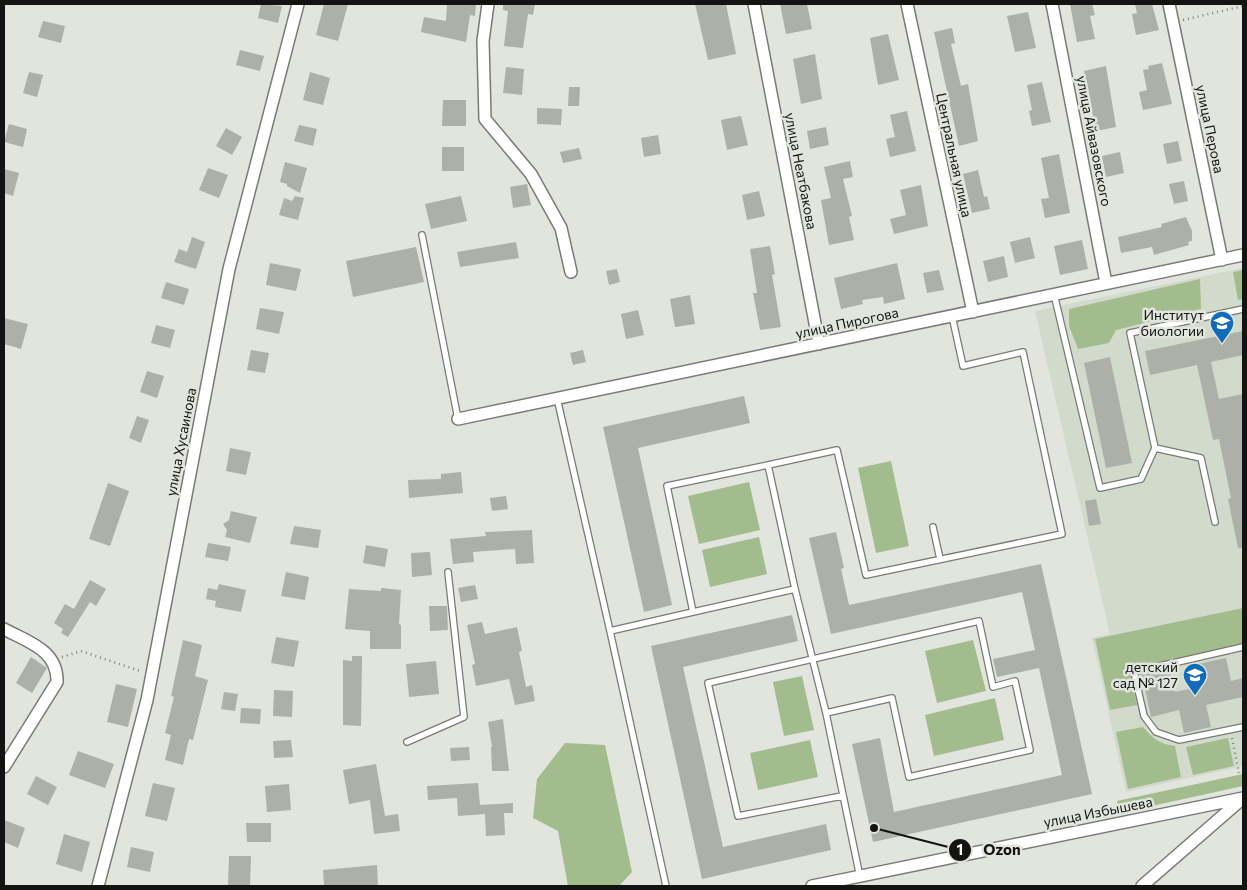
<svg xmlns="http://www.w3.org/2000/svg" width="1247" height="890" font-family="Commissioner,sans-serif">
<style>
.built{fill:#d2dacc}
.green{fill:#a3bc8d}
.building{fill:#acb0a9}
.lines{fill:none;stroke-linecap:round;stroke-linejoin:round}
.service-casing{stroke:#787b75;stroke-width:8}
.minor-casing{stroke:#787b75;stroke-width:14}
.path{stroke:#7d807b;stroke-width:2.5;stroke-dasharray:1 4;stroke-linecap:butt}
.service{stroke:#fff;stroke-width:5.5}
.minor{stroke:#fff;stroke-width:11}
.labels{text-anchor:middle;stroke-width:5;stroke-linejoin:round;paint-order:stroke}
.street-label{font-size:14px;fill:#131412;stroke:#e1e5de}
.poi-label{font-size:14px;fill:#131412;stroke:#e1e5de;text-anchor:end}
.leader{fill:none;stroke:#131412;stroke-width:2}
.callout-dot{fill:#131412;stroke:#e1e5de;stroke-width:2}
.mark-label{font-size:15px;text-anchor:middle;font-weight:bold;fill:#fff}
.callout-label{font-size:15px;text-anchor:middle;font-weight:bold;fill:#131412;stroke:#e1e5de;stroke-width:5;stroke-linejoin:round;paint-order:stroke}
</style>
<rect width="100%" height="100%" fill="#e1e5de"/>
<path class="built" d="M1243,268v498l-117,26 -34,-154 18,-4 -75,-323z"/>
<path class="green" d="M1243,270v29l-5,1 -5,-28z
M1200,279l1,30 -85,21 -7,13 -31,6 -9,-23v-17z
M891,461l18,85 -33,7 -18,-85z
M749,482l11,48 -61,14 -11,-48z
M759,537l8,37 -57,13 -8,-37z
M1243,608v36l-114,25 8,36 -27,5 -15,-71z
M973,640l13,51 -49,12 -12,-52z
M802,676l12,54 -30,6 -11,-54z
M995,698l9,42 -70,16 -9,-41z
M1143,727c10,12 17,17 32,19l6,31 -53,12 -12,-57z
M1228,738l6,28 -41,9 -7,-28z
M810,740l8,37 -60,13 -8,-37z
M565,743l40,2 27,127 -13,14h-51l-10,-55 -25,-13 4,-39z
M1243,774v12l-123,27 -3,-12z"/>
<path class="building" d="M261,4l21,2 -4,17 -20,-5z
M324,4h24l-10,37 -22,-6z
M447,4h29l-1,12 -5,-1 -4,27 -45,-10 3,-15 22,4z
M503,4h32l-2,11 -5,-1 -5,34 -19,-2 4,-35 -5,-1z
M695,4h31l10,50 -28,6z
M780,4h27l5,25 -26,5z
M1070,4h22l3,11 -5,1 5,23 -18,3z
M1135,4h17l7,26 -23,5 -4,-21 5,-1z
M1028,12l8,36 -21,4 -8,-36z
M43,21l22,5 -4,17 -23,-6z
M952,28l3,15 -4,1 10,42 7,-2 10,57 -19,5 -25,-114z
M888,34l11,46 -21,5 -8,-47z
M240,50l24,6 -4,15 -24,-6z
M815,54l7,45 -21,5 -8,-45z
M1162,63l10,41 -29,6 -4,-18 8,-2 -4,-20 6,-1 -1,-3z
M1106,66l10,61 -20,4 -12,-60z
M506,67l18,2 -2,26 -19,-2z
M29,72l14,3 -6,22 -14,-4z
M310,72l20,6 -7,27 -20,-5z
M1042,82l9,40 -19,4 -3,-15 3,-1 -5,-25z
M569,87h11l-1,19h-11z
M443,100h23v26h-24z
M537,108l25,1 -1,16 -24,-1z
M907,111l9,40 -26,6 -4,-18 9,-2 -5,-22z
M741,116l7,29 -21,5 -6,-30z
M9,124l18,5 -4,18 -19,-5z
M299,125l18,4 -4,17 -19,-5z
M826,127l3,18 -19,4 -3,-18z
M226,128l16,9 -10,18 -16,-9z
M658,135l3,19 -17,3 -3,-19z
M1178,141l4,20 -15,3 -4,-20z
M442,147h22v24h-22z
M579,148l3,11 -19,4 -3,-11z
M1120,152l4,21 -18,4 -4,-21z
M1059,154l11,59 -25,5 -4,-19 8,-1 -8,-40z
M850,161l3,16 -10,2 9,37 -3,1 5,23 -25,5 -8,-45 10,-2 -7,-31z
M285,162l22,6 -7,25 -13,-7v-2l-7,-2z
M208,168l20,7 -9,23 -20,-8z
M4,169l15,4 -6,23 -9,-3z
M978,170l6,27 3,-1 3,13 -18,4 -9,-39z
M1184,181l4,20 -14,3 -5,-20z
M527,184l4,21 -18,3 -3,-21z
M921,185l7,41 -34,8 -4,-15 16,-4 -6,-25z
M759,191l6,25 -18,4 -5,-25z
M295,196l9,2 -6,22 -19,-5 5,-17 8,3z
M461,196l6,25 -36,8 -6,-25z
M1186,217l6,14v10l-4,1 1,3 -35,10 -2,-8 -31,6 -3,-16 44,-10 -1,-3z
M192,237l13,5 -9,27 -22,-7 5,-13 8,3z
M1030,237l5,21 -20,5 -5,-21z
M1082,240l6,29 -28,6 -6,-29z
M516,242l3,16 -59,9 -3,-15z
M770,246l5,28 -3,1 9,52 -21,3 -7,-37h4l-7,-44z
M416,247l8,35 -71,15 -7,-36z
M1004,256l4,21 -20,5 -5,-21z
M270,263l31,6 -5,22 -30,-6z
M897,263l8,36 -21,5 -1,-7 -21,3 1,4 -22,5 -7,-31z
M617,269l3,13 -11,3 -3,-14z
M939,270l5,20 -17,3 -4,-20z
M166,282l23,7 -5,16 -23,-7z
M690,295l5,29 -20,3 -5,-28z
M260,308l24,4 -5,22 -23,-5z
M638,310l6,25 -18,4 -5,-25z
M4,318l24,6 -7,25 -17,-5z
M156,325l19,5 -5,18 -19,-5z
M1243,331v24l-32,7 8,37 24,-5v154h-5l-10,-49 3,-1 -12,-59 -6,1 -16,-75 -47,10 -5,-24z
M251,350l18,3 -4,20 -18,-3z
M583,350l3,12 -13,3 -3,-12z
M1110,357l22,106 -26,5 -22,-105z
M147,371l17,5 -7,22 -17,-6z
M744,396l6,27 -112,25 34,157 -28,7 -41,-185z
M137,416l12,4 -8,23 -12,-5z
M230,448l21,4 -5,23 -20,-4z
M461,472l2,21 -54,5 -1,-18 33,-1v-5z
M108,483l21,8 -19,55 -21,-7z
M506,496l2,13 -16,2 -2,-13z
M1096,499l5,25 -12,2 -4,-25z
M231,511l26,6 -7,26 -25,-6 2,-7 -4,-6 6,-4z
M294,526l27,4 -3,18 -28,-4z
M532,530l2,33 -18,1 -1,-15 -42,3 1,10 -21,2 -3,-25 36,-3 -1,-4z
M836,532l8,36 -3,1 8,36 192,-41 51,230 -219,48 -21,-98 28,-6 14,74 168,-37 -23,-107 -42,9 -4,-18 42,-9 -13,-58 -191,42 -22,-96z
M208,543l23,4 -3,14 -23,-4z
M366,545l22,4 -3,18 -22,-4z
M430,552l2,23 -20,2 -1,-24z
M286,572l23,5 -4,23 -24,-4z
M90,580l16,9 -10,17 -6,-4 -22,35 -7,-4 2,-4 -9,-6 11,-19 9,5z
M219,584l27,6 -5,22 -26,-5 1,-6 -10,-2 2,-11 9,2z
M475,585l3,14 -17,3 -3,-14z
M381,588l20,2 -2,34 2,1v24h-31v-18l-25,-2 4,-40 32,2z
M429,606h18l1,24 -18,1z
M792,615l6,26 -115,26 40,180 103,-23 5,26 -129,29 -51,-233z
M482,622l3,12 32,-7 5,24 -3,1 7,35 6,-2 3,16 -20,4 -6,-26 -33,7 -4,-21 3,-1 -8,-39z
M276,637l23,4 -5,26 -23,-4z
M183,640l19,5 -7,31 13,4 -15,60 -4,-1 -6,26 -18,-5 6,-25 -6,-2 9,-36 -3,-1z
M352,656h10l-1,70 -18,-1v-65l9,1z
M31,657l16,11 -15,25 -16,-10z
M1226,658l5,23 12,-3v19l-37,8 5,22 -27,6 -5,-23 -28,7 -9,-42 28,-6 5,23 28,-6 -5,-22z
M436,661l3,33 -30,3 -3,-33z
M116,684l21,5 -9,38 -21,-5z
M274,690l19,1 -1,26 -19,-1z
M224,692l14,2 -3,17 -14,-2z
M241,708l20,1 -1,15 -20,-1z
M503,719l6,52h-17l-1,-24h1l-4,-25z
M291,740l2,17 -19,1 -1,-17z
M469,747l1,13 -19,1 -1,-13z
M78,751l36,13 -9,24 -36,-13z
M376,764l9,52 13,-2 2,17 -26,3 -4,-34 -21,4 -6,-34z
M36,776l21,11 -9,18 -21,-11z
M153,783l22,5 -8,33 -22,-5z
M478,783l2,22 33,-2v10h-9l1,22 -19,1 -1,-22 -27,2 -1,-18 -29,2 -1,-14z
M289,784l2,26 -24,2 -2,-26z
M4,820l21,8 -7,20 -14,-6z
M246,823h25v19h-24z
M64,834l26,8 -8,30 -26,-8z
M131,847l23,5 -4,20 -23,-5z
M229,856h22l-1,30h-22z
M377,865l1,21h-54l-1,-16z"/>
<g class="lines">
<defs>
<path id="service" d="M422,235l36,184
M1054,294l46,194 41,-9 14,-31 46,10 14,64
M557,398l53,233 83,-19 -26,-126 101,-21
M1155,448l-25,-115 113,-24
M933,527l7,32
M693,612l102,-23
M610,631l56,255
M1243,647l-109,25 10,44 12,16 23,8 64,-13
M826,713l66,-15 17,79 121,-27 -15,-69 -22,6 -14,-66 -271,62 30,133 104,-20
M407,742l57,-25 -16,-145
M860,877l-34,-164 -31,-124 -27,-124 69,-15 29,125 196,-41 -39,-182 -60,14 -11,-50"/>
<path id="minor" d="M488,4l-5,37 2,78 46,55 30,54 10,44
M754,4l65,340
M907,4l66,308
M1052,4l54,279
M1169,4l53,256
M458,419l785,-164
M4,629c24,13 54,21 53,53l-53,85
M98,886l49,-186 82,-431 69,-265
M812,886l431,-88
M1142,886l100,-87"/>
</defs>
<use href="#service" class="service-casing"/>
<use href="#minor" class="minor-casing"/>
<path class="path" d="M1183,20l60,-14
M62,657l19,-6 59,20
M1232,738l7,35"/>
<use href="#service" class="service"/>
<use href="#minor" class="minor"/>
</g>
<defs>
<symbol id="university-pin" viewBox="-11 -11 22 30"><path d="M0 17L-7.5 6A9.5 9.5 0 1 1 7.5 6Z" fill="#126bb8" stroke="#e1e5de"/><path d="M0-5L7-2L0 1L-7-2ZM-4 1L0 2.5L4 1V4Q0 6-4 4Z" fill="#fff"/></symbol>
<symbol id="school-pin" viewBox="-11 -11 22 30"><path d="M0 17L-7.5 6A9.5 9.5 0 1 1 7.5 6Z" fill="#126bb8" stroke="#e1e5de"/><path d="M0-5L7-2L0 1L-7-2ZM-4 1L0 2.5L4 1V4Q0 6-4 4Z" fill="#fff"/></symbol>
</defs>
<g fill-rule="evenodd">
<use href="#university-pin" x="1208" y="309" width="28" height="38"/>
<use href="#school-pin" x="1181" y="661" width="28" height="38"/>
</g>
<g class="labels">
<g class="street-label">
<text transform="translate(1210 129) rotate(78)" y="5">улица Перова</text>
<text transform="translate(1094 141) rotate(79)" y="5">улица Айвазовского</text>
<text transform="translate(954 155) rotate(78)" y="5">Центральная улица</text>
<text transform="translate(801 171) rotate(79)" y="5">улица Неатбакова</text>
<text transform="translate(847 323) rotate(-12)" y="5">улица Пирогова</text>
<text transform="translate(181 442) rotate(-79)" y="5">улица Хусаинова</text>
<text transform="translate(1098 812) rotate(-11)" y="5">улица Избышева</text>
</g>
<g class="poi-label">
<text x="1204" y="320">Институт<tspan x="1204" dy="16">биологии</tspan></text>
<text x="1178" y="672">детский<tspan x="1178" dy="16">сад № 127</tspan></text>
</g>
</g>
<path class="leader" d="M874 828L960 850"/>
<g class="callout-dot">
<circle cx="874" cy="828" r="5"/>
<circle cx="960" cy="850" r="12"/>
</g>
<g class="mark-label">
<text x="960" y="855">1</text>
</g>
<g class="callout-label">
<text x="1002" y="855">Ozon</text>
</g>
<rect width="1247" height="890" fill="none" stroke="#131412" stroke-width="10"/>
</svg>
